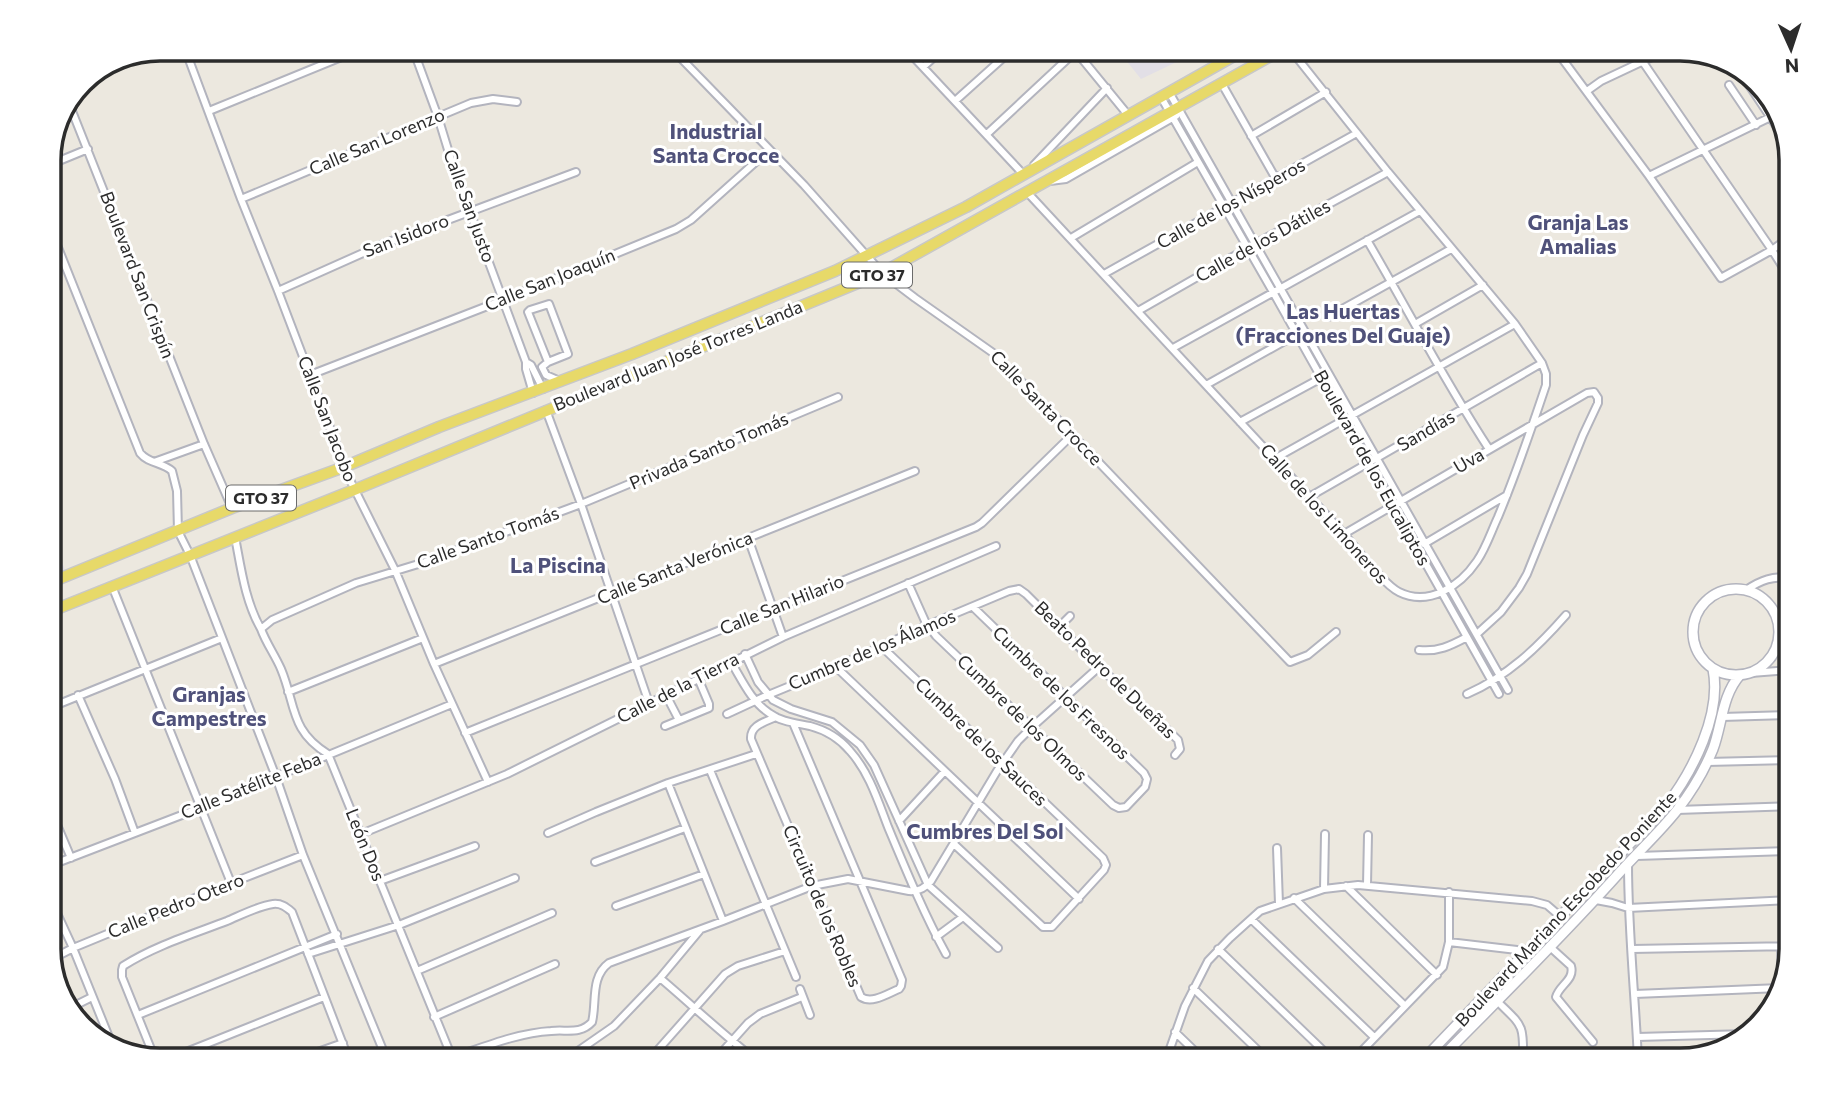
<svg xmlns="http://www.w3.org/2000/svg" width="1840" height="1109" font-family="Commissioner,sans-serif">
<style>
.industrial{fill:#e2dfe6}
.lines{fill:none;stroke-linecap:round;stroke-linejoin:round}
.street-casing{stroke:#b3b4be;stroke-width:10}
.secondary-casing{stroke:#b3b4be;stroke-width:12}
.primary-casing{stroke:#c8c8c8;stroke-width:13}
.street{stroke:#fff;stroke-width:6}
.secondary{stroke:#fff;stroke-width:9}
.primary{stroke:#e7d969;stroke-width:10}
.labels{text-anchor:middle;stroke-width:6;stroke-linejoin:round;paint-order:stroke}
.shield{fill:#fff;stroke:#6b6b6b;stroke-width:2}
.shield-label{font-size:16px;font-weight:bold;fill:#2c2c2c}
.street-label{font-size:18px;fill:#2c2c2c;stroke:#fff}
.quarter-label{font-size:21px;font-weight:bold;fill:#4f517a;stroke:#fff}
.rim{fill:none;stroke:#2c2c2c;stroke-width:3.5}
</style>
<rect width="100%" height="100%" fill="#ece8df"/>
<path class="industrial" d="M1117,49h87l-63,30z
M49,529l16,41 -16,6z"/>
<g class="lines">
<defs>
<path id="street" d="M185,49l56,150 37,92 72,189 45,90 39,94 54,118
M413,49l25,68 15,49 73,196v7l7,24
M672,49l132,136 78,88 33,25 81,57 294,307 18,-7 28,-23
M906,49l117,125
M1074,49l54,66
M1555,49l94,127 72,102 51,-28 19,-14
M1634,49l138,201 19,30
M1735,64l52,78
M923,67l20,-18
M1222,84l54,95
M1729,85l27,40
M1587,91l14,-10 68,-32
M1169,92l339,598
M1161,97l112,195 226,402
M955,101l58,-52
M70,106l134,338 28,64
M209,111l152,-62
M987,134l89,-83
M1251,136l75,-44
M49,165l39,-16
M1034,165l73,-77
M1649,176l130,-63
M1050,181l16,-2 110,-63
M1027,192l317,342c12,14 40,51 55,58 30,15 61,-6 78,-31 9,-13 14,-29 21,-44 18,-43 33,-87 48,-132v-11l-4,-11 -27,-39 -127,-152 -98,-123
M241,199l230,-96 22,-4 24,3
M49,225l91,228c9,11 22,9 32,18l5,20 1,40 12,24 86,222 27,78 84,205
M1071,238l127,-76
M1367,240c41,70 78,142 122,209
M1104,274l253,-141
M278,291l103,-46 195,-73
M1138,311l117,-67 133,-72
M1328,317l123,-68
M1415,324l68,-39
M1173,348l247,-137
M526,362l5,3 12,24
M548,362l-20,-50 2,-2 19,-6 19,50 -20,8 -6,5 4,8 14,6
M310,375l193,-75 173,-71 15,-9 78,-70
M1206,385l93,-52
M546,410l35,94 68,199
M1240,422l85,-46
M1274,459l241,-135
M154,462l50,-18
M1309,497l233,-134
M1344,534l243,-141 7,-1 4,6v5l-15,32 -56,139 -8,14 -18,24 -24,22
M235,537c6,31 10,64 26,92
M748,538l35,99
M1424,544l83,-49
M908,583l17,38 11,15 177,169 6,3 7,-1 19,-20 2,-8 -3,-6 -171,-166
M112,586l119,297
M1746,590c17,-11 25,-13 45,-13
M1060,626l10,-10
M1787,627l4,-3
M881,646l222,212 3,7 -2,5 -52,57h-9l-89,-83
M1419,650c19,2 31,-4 48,-13
M745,654l13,28 15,18 18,9 41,13 28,23 14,20 54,120 70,63
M731,662c11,18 20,39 38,51 12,9 27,10 41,13 15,4 30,13 40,25 19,21 28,50 38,76 18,43 36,87 58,127
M434,664l481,-193
M836,667l243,232
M1751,673l40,-3
M288,692l135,-54
M1467,694c41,-18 70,-46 99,-79
M78,695l37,84 20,54
M666,695l13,25
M49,708l173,-70
M727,714l41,-19 68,-28 92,-42 81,-34 10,-2 7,5 73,73 46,41 33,32 2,9 -5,6
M776,717c-11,5 -26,8 -25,22l110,258c11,7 26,-3 38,-8l2,-3 1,-6 -109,-257
M1722,717l69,-2
M665,726l44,-18v-4l-11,-26
M465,733l511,-206 6,-4 90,-88
M1707,762l84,-2
M710,770l86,207
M668,783l55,138
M49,806l22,52
M1677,810l114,-4
M899,821l45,-49
M548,833l48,-21 72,-29 88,-29
M361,834l146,-60 276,-137 213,-91
M1277,848l2,56
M1637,856l154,-5
M595,862l90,-34
M1628,864c0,65 7,130 10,196
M49,866l151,-58 252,-104
M380,881l95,-35
M1367,885l1,-50
M1346,886l91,89
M1324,889l1,-55
M49,896l24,52 40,99
M1294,898l111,108
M1596,900l16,3 16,5 163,-8
M616,906l88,-32
M1251,919l123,118
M936,937l27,-20
M1449,942l68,8 8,5
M1549,946l22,20c4,14 -12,19 -15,31l37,45
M1781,946l1,38
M1218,949l115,111
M1632,949l159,-3
M308,954l91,-29 116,-47
M50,960l23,-12 158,-65 72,-28
M417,971l135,-58
M660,978c32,27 62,56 96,82
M1193,988l75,72
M800,989l10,26
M1635,994l145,-6
M1497,1001c25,25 27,22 26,59
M68,1009l24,-12
M138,1015l199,-81
M434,1017l121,-53
M1175,1032l29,28
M1637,1037l110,-3
M451,1058c33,-11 66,-25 100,-27 15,-2 29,4 41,-9 5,-20 -2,-45 17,-59l114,-42 89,-35 36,-7 61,12c10,1 16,-3 22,-10l66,-110 21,-30 14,-14 67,-60
M155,1059l-33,-82v-7l1,-4c31,-20 70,-32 104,-45 14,-6 31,-15 46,-17 8,-1 13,3 19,8l57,148
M166,1060l158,-63
M295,1060l48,-17
M453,1060l-125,-306c-38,-23 -32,-49 -47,-85 -6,-14 -15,-26 -20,-40l11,-9 84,-37 69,-21 156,-58 257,-107
M565,1060l49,-34 46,-48 40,-48
M649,1060l76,-86 13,-8 47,-15
M715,1060l33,-37 12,-9 42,-17
M1166,1060l19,-54 23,-45 22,-23 30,-27 64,-22 34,-4 174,16 15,4 14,12
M1353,1060l90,-93 6,-25v-50"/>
<path id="secondary" d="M1693 632a43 43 0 1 1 86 0a43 43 0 1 1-86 0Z
M1777,646l14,1
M1423,1060l243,-254c27,-35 56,-92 47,-137
M1439,1060c61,-62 123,-123 181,-188 19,-21 40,-40 58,-63 14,-18 26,-38 35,-60 9,-24 9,-54 27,-74"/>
<path id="primary" d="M49,583l183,-75 112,-41 95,-40 193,-73 203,-83 131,-64 280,-158
M49,612l305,-122 528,-217 401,-224"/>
</defs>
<use href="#street" class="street-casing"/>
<use href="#secondary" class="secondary-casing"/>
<use href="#primary" class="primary-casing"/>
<use href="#street" class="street"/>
<use href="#secondary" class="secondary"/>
<use href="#primary" class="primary"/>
</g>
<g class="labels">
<g class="shield">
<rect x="842" y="262.5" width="70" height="25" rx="5"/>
<rect x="226" y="485.5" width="70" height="25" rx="5"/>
</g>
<g class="shield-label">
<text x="877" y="281">GTO 37</text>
<text x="261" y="504">GTO 37</text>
</g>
<g class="street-label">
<text transform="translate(377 142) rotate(-23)" y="6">Calle San Lorenzo</text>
<text transform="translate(1231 204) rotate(-29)" y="6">Calle de los Nísperos</text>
<text transform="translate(469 206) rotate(70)" y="6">Calle San Justo</text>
<text transform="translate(406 236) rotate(-21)" y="6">San Isidoro</text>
<text transform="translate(1263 241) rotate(-29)" y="6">Calle de los Dátiles</text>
<text transform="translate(137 275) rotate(69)" y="6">Boulevard San Crispín</text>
<text transform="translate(550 280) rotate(-22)" y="6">Calle San Joaquín</text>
<text transform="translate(678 356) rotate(-22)" y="6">Boulevard Juan José Torres Landa</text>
<text transform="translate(1046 408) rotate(46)" y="6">Calle Santa Crocce</text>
<text transform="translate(327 419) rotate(69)" y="6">Calle San Jacobo</text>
<text transform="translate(1426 431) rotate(-30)" y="6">Sandías</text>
<text transform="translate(709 451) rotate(-23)" y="6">Privada Santo Tomás</text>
<text transform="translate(1469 461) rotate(-30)" y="6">Uva</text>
<text transform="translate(1372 468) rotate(61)" y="6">Boulevard de los Eucaliptos</text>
<text transform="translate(1324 514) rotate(48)" y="6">Calle de los Limoneros</text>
<text transform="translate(488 538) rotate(-20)" y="6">Calle Santo Tomás</text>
<text transform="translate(675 568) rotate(-22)" y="6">Calle Santa Verónica</text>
<text transform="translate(782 605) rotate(-22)" y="6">Calle San Hilario</text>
<text transform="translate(872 650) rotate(-23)" y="6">Cumbre de los Álamos</text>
<text transform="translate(1105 670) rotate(44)" y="6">Beato Pedro de Dueñas</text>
<text transform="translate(678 688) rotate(-27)" y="6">Calle de la Tierra</text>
<text transform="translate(1061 693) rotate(44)" y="6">Cumbre de los Fresnos</text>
<text transform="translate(1022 718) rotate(44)" y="6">Cumbre de los Olmos</text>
<text transform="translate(981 742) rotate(44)" y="6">Cumbre de los Sauces</text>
<text transform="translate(251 786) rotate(-22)" y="6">Calle Satélite Feba</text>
<text transform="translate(365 845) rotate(68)" y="6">León Dos</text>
<text transform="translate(176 906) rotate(-22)" y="6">Calle Pedro Otero</text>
<text transform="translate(822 906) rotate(67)" y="6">Circuito de los Robles</text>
<text transform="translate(1566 909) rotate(-47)" y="6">Boulevard Mariano Escobedo Poniente</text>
</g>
<g class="quarter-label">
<text x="716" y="139">Industrial<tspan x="716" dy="24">Santa Crocce</tspan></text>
<text x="1578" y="230">Granja Las<tspan x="1578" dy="24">Amalias</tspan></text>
<text x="1343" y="319">Las Huertas<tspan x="1343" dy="24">(Fracciones Del Guaje)</tspan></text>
<text x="558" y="573">La Piscina</text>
<text x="209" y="702">Granjas<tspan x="209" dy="24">Campestres</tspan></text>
<text x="985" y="839">Cumbres Del Sol</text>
</g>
</g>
<path d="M0 0H1840V1109H0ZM160 61H1680A99 99 0 0 1 1779 160V949A99 99 0 0 1 1680 1048H160A99 99 0 0 1 61 949V160A99 99 0 0 1 160 61Z" fill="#fff" fill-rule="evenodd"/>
<path class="rim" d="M160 61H1680A99 99 0 0 1 1779 160V949A99 99 0 0 1 1680 1048H160A99 99 0 0 1 61 949V160A99 99 0 0 1 160 61Z"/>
<g transform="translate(1791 49) rotate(177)" stroke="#ffffff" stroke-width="5" paint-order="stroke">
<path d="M0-5L12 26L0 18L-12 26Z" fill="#2c2c2c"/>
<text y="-10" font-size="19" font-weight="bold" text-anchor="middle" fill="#2c2c2c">N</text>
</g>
</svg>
